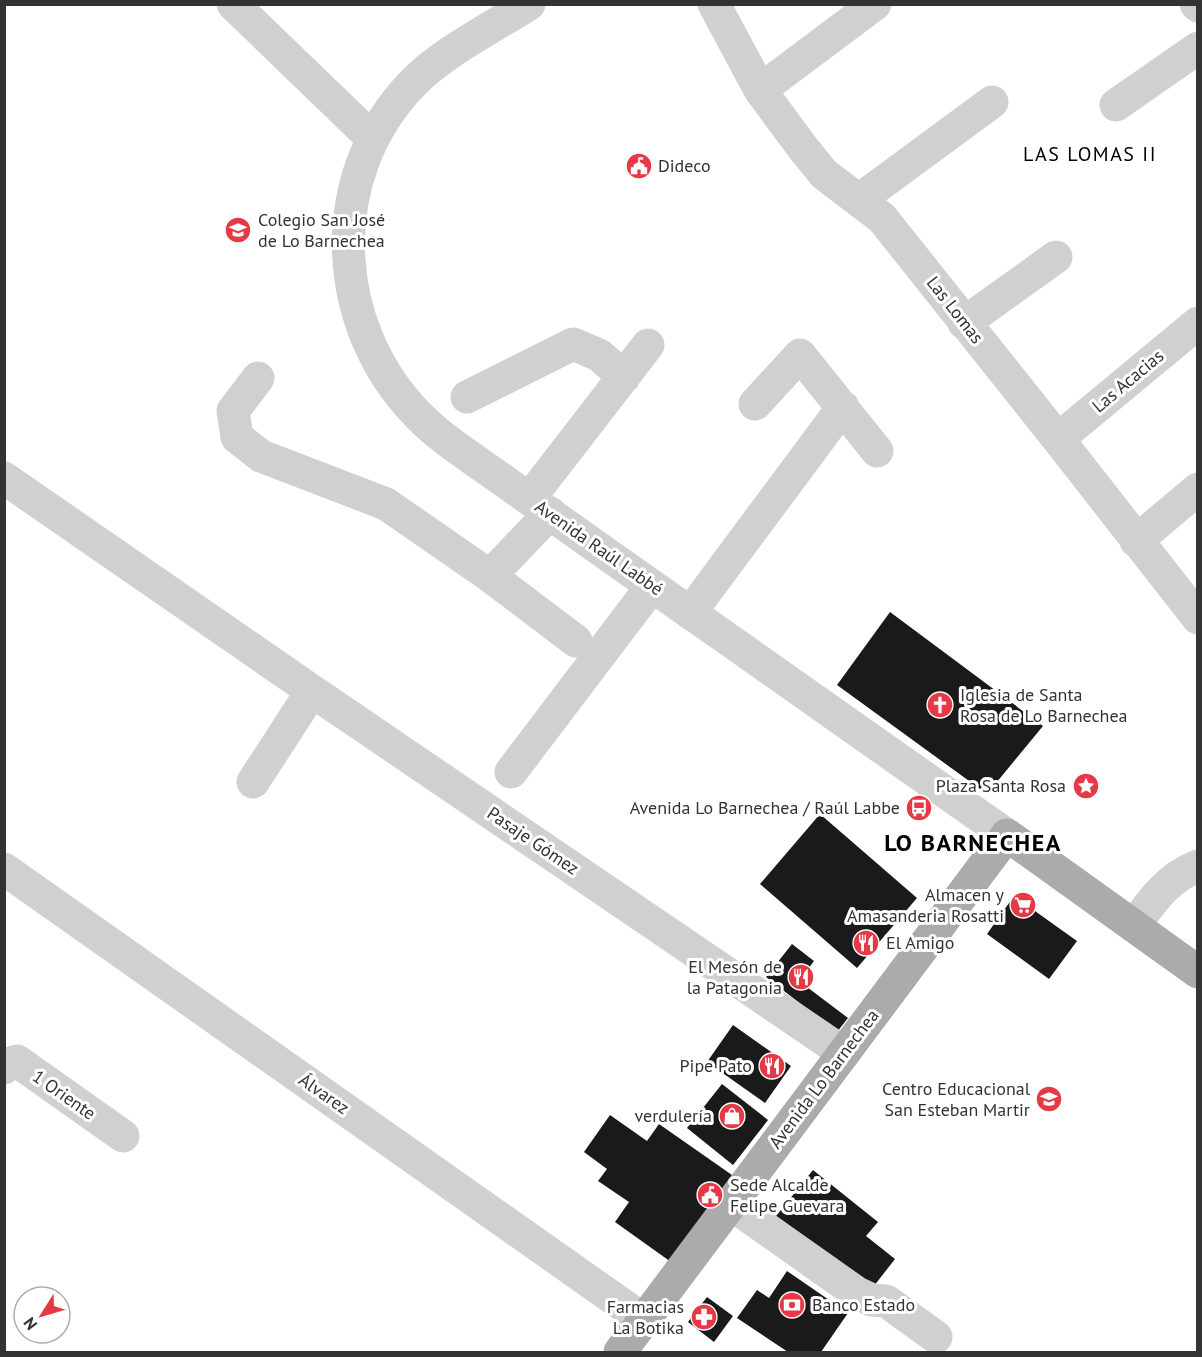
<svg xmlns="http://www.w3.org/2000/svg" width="1202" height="1357" font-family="'PT Sans',sans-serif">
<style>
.building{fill:#1a1a1a}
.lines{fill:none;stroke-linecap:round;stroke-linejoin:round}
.minor{stroke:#d0d0d0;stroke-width:33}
.major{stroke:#ababab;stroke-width:33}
.labels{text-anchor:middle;stroke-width:6;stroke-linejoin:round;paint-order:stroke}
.poi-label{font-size:18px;fill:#333;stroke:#fff;text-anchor:end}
.street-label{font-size:18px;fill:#333;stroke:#fff}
.neighbourhood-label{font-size:20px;letter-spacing:1.5px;fill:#000;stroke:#fff}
.district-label{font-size:24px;font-weight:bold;letter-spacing:1.5px;fill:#000;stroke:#fff}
</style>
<rect width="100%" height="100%" fill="#fff"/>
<path class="building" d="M890,612l153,114 -56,68 -150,-109z
M820,814l97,84 -60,70 -97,-84z
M1014,896l63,45 -28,38 -62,-45z
M792,944l22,17 -15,20 49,37 -11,14 -71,-55z
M733,1025l58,41 -26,37 -58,-41z
M722,1084l46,36 -35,45 -46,-37z
M610,1115l37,26 12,-17 73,51 -61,87 -56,-40 14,-20 -31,-21 9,-12 -23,-17z
M813,1170l65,52 -12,14 29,23 -25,32 -94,-75z
M787,1271l61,42 -27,39h-33l-51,-34 20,-28 12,8z
M707,1297l26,19 -19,26 -26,-20z"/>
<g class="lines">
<path class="minor" d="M233,4l140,135
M529,4c-36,23 -89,50 -117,80 -89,92 -82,241 5,330 24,25 55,44 83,64 54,39 108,77 162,115 115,80 229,162 345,242
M714,4l46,86 43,58 21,26 58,44 176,221 140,179
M1196,4l2,2
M760,90l115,-86
M1116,105l82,-57
M859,200l133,-98
M964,323l92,-66
M258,378l-25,33 4,26 24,19 125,48 104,72 86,65
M467,397l106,-53 26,11 25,22
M755,404l45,-49 77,96
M1058,439l140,-116
M4,478l308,213
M529,499l119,-154
M1136,541l62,-52
M490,576l60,-63
M690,613l153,-206
M511,772l141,-186
M253,782l59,-91 532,362
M4,869l640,451
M1134,926c17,-24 34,-49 64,-60
M4,1068l3,-4 10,-3 106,75
M731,1204l126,89 15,7 14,1 50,36"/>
<path class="major" d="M620,1352l387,-517 191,137"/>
</g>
<defs>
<symbol id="civic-disc" viewBox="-11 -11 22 22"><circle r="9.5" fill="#e63946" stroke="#fff"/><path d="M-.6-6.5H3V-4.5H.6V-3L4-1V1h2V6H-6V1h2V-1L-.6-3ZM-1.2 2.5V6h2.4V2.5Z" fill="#fff"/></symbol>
<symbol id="school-disc" viewBox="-11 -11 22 22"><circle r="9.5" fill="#e63946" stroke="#fff"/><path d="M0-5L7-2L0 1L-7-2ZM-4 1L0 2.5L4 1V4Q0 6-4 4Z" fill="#fff"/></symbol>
<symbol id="church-disc" viewBox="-11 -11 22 22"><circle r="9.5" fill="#e63946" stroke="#fff"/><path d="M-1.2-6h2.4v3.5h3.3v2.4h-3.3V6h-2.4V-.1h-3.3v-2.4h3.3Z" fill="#fff"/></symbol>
<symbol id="sight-disc" viewBox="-11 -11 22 22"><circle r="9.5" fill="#e63946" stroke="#fff"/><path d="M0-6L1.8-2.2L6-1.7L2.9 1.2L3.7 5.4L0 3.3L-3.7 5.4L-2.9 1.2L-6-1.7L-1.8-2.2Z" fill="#fff"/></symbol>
<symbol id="bus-disc" viewBox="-11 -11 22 22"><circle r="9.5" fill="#e63946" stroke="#fff"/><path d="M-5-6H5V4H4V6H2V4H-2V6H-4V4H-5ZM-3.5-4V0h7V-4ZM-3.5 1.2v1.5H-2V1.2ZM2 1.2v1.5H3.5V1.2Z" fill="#fff"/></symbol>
<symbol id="supermarket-disc" viewBox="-11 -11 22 22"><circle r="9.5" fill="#e63946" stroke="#fff"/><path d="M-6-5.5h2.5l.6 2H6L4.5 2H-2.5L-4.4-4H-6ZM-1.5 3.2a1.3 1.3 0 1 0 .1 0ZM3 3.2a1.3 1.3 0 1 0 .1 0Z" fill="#fff"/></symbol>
<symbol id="restaurant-disc" viewBox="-11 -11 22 22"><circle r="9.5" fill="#e63946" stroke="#fff"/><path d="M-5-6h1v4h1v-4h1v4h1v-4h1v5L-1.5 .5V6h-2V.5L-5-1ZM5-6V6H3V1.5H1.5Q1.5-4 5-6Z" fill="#fff"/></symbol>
<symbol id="shop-disc" viewBox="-11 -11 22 22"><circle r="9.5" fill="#e63946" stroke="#fff"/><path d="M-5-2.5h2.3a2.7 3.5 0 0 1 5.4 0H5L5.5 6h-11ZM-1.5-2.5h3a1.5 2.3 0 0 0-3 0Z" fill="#fff"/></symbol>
<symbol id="bank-disc" viewBox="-11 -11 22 22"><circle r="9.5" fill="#e63946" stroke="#fff"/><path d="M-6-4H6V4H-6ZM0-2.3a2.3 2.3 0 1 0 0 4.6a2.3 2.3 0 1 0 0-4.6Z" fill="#fff"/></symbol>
<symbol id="pharmacy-disc" viewBox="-11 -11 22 22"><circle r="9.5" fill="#e63946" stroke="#fff"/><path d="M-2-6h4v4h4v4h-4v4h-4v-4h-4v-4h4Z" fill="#fff"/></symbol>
</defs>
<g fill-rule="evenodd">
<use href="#civic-disc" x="624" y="151" width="30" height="30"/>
<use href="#school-disc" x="223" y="215" width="30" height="30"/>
<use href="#church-disc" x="925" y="690" width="30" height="30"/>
<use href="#sight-disc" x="1071" y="771" width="30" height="30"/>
<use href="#bus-disc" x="904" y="793" width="30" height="30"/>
<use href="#supermarket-disc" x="1008" y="890" width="30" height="30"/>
<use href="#restaurant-disc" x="851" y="928" width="30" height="30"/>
<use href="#restaurant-disc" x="786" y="962" width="30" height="30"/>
<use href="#restaurant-disc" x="757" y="1051" width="30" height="30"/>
<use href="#school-disc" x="1034" y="1084" width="30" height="30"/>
<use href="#shop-disc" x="717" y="1101" width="30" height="30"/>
<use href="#civic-disc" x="695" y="1180" width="30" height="30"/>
<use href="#bank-disc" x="777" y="1290" width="30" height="30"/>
<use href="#pharmacy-disc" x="689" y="1302" width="30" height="30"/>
</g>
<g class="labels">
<g class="poi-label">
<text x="658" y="172" text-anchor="start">Dideco</text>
<text x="258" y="226" text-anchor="start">Colegio San José<tspan x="258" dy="21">de Lo Barnechea</tspan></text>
<text x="960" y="701" text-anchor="start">Iglesia de Santa<tspan x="960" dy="21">Rosa de Lo Barnechea</tspan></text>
<text x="1066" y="792">Plaza Santa Rosa</text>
<text x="900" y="814">Avenida Lo Barnechea / Raúl Labbe</text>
<text x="1004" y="901">Almacen y<tspan x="1004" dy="21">Amasanderia Rosatti</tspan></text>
<text x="886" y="949" text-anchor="start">El Amigo</text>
<text x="782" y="973">El Mesón de<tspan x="782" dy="21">la Patagonia</tspan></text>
<text x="752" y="1072">Pipe Pato</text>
<text x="1030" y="1095">Centro Educacional<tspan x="1030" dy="21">San Esteban Martir</tspan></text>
<text x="712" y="1122">verdulería</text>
<text x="730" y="1191" text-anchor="start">Sede Alcalde<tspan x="730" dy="21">Felipe Guevara</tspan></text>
<text x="812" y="1311" text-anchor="start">Banco Estado</text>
<text x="684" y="1313">Farmacias<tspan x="684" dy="21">La Botika</tspan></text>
</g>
<g class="street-label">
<text transform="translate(955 310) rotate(52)" y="6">Las Lomas</text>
<text transform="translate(1128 381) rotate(-40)" y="6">Las Acacias</text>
<text transform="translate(599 548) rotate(35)" y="6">Avenida Raúl Labbé</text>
<text transform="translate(533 841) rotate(34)" y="6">Pasaje Gómez</text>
<text transform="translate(824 1079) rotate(-53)" y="6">Avenida Lo Barnechea</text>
<text transform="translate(324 1094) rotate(35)" y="6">Álvarez</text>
<text transform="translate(64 1095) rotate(35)" y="6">1 Oriente</text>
</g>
<g class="neighbourhood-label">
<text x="1090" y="161">LAS LOMAS II</text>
</g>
<g class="district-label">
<text x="973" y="851">LO BARNECHEA</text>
</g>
</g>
<rect width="1202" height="1357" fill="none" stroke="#333333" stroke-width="12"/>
<g transform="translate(42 1315) rotate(233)"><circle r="28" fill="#ffffff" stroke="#adadad" stroke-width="1.5"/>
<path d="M0-4.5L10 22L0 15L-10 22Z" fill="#e63946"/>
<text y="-9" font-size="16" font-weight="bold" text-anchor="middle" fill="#333333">N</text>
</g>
</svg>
